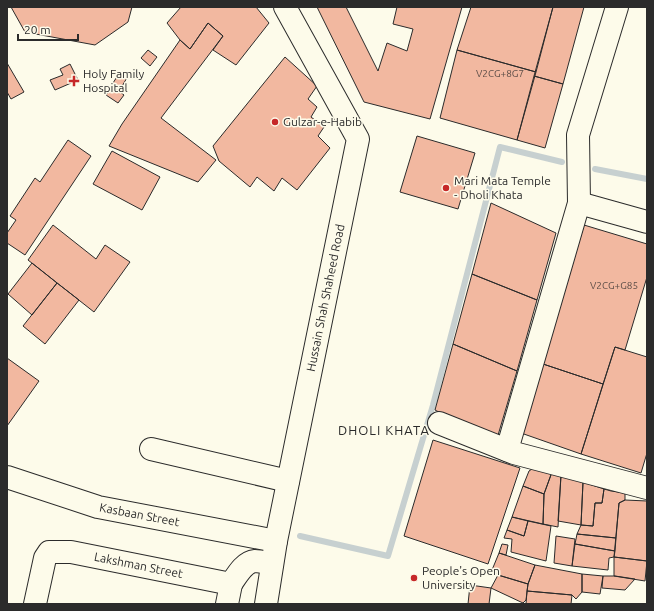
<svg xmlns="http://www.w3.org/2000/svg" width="654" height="611" font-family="Ubuntu,sans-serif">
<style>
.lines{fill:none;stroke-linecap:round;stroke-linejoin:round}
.stream{stroke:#c7d0d0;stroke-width:6}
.building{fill:#f2b8a0;stroke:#2b2b2b}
.minor-casing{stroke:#2b2b2b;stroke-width:24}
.minor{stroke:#fdfbea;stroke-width:22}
.poi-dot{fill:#c62828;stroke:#fdfbea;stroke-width:1.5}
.labels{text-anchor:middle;stroke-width:3;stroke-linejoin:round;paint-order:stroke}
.number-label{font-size:10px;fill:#5d4e48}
.poi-label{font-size:12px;fill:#2b2b2b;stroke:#fdfbea;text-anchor:start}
.street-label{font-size:12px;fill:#2b2b2b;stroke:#fdfbea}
.neighbourhood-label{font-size:13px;letter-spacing:1px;fill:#2b2b2b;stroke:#fdfbea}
</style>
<rect width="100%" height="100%" fill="#fdfbea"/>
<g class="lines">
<path class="stream" d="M595,169l52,10
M300,536l88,20 45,-151 67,-258 62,15"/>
</g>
<path class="building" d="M11,7h121l-4,15 -33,23 -70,-13z
M181,7h75l13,16 -33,42 -23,-15 10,-14 -15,-13 -18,26 -10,-9 -13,-17z
M317,7h29l32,64 9,-28 20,8 6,-22 -20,-5 4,-17h65l-32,112 -66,-17z
M471,7h82l-17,65 -79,-22z
M553,7h31l-21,77 -29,-8z
M208,23l15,13 -62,82 55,42 -18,22 -89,-36 13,-22 58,-84 10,9z
M148,50l9,7 -7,9 -9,-8z
M457,50l79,22 -19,68 -77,-22z
M285,57l32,29 -9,13 9,8 -6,10 13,10 -6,9 12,12 -33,42 -15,-12 -8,13 -17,-14 -7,10 -31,-26 -6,-15z
M7,63l17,29 -13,7 -4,-7z
M70,64l8,16 -23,10 -5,-10 13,-5 -3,-6z
M120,72l8,4 -7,12 -8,-5z
M534,76l29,8 -18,64 -28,-8z
M112,86l12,9 -6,8 -12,-8z
M417,136l58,17 -17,56 -58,-17z
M68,140l23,16 -66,99 -18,-12v-10l9,-13 -6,-4 25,-38 5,4z
M112,151l48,26 -18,33 -49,-26z
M491,203l65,30 -19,67 -65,-26z
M53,225l43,34 9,-14 25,17 -36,50 -66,-52z
M584,225l63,19v33l-22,73 -10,-3 -12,37 -60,-20z
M32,263l25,20 -25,32 -24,-21z
M472,274l65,26 -20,71 -64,-27z
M57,283l22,17 -34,44 -22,-18z
M453,344l64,27 -21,71 -61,-32z
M615,347l32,10v96l-6,20 -60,-19z
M7,358l32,23 -32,45z
M543,364l60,20 -22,70 -60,-21z
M433,440l87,28 -32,96 -84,-28z
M535,467l17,5 -8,22 -21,-8 6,-15z
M552,472l9,3 -3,52 -15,-3 1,-30z
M561,475l22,7 -2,43 -23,-4z
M583,482l21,7 -2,14h-7l-2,23 -12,-1z
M523,486l21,8 -1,30 -31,-7z
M604,489l7,2 14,2v7l-6,3 -3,35 -39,-4 4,-9 12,1 2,-23h7z
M625,500l22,1v60l-33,-4 5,-54z
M512,517l16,4 -4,15 -17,-6z
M528,521l23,5 -5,35 -35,-9 1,-13 -8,-1 3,-8 17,6z
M577,534l39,4 -1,13 -40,-7z
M556,536l19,3 -3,27 -18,-3z
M502,544l6,1 -2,10 -7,-2z
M575,544l40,7 -1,6 -5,1 -1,12 -36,-4z
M499,553l36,12 -7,19 -30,-9 -6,-5z
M614,557l33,4 -2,20 -31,-5z
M535,565l47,9v18l-6,7 -4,-4 -45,-4 1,-7z
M582,574l21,2 -3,18 -18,-2z
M498,575l30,9 -2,16 -3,3 -32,-15z
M603,576h12l20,3 -10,11 -23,-2z
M470,585l21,3 -2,16h-21z
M527,591l45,4 -1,9h-45z"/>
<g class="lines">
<defs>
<g id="minor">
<path d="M579,203l68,19"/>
<path d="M439,423l75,30 133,35"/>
<path d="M151,449l137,32"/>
<path d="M507,450l72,-247 -1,-68 39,-128"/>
<path id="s1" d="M7,477l91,30 178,34"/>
<path id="s2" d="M35,604l10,-46 4,-6h22l160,32c6,-9 13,-22 24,-23 5,0 12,2 17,3"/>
<path d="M227,604l4,-20"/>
<path id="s3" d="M266,604l10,-63 82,-402 -73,-132"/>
</g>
</defs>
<use href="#minor" class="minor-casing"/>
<use href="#minor" class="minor"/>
</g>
<g class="poi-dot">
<path d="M72 75h4v4h4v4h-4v4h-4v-4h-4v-4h4z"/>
<circle cx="275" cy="122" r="4"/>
<circle cx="446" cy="188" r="4"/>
<circle cx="414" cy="578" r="4"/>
</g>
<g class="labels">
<g class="number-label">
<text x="500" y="77">V2CG+8G7</text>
<text x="614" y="289">V2CG+G85</text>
</g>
<g class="poi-label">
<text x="83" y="78">Holy Family<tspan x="83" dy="14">Hospital</tspan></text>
<text x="283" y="126">Gulzar-e-Habib</text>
<text x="454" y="185">Mari Mata Temple<tspan x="454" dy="14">- Dholi Khata</tspan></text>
<text x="422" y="575">People's Open<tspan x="422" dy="14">University</tspan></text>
</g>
<g class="street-label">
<text dy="4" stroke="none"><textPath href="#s3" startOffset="312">Hussain Shah Shaheed Road</textPath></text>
<text dy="4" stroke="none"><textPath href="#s1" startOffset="138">Kasbaan Street</textPath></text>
<text dy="4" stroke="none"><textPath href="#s2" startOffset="145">Lakshman Street</textPath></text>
</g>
<g class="neighbourhood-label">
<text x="384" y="435">DHOLI KHATA</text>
</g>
</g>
<rect width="654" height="611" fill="none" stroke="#2b2b2b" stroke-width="16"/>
<path d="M18 34v6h60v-6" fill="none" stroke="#2b2b2b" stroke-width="2"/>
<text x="24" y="34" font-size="12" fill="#2b2b2b" stroke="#fdfbea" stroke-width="3" paint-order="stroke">20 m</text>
</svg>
